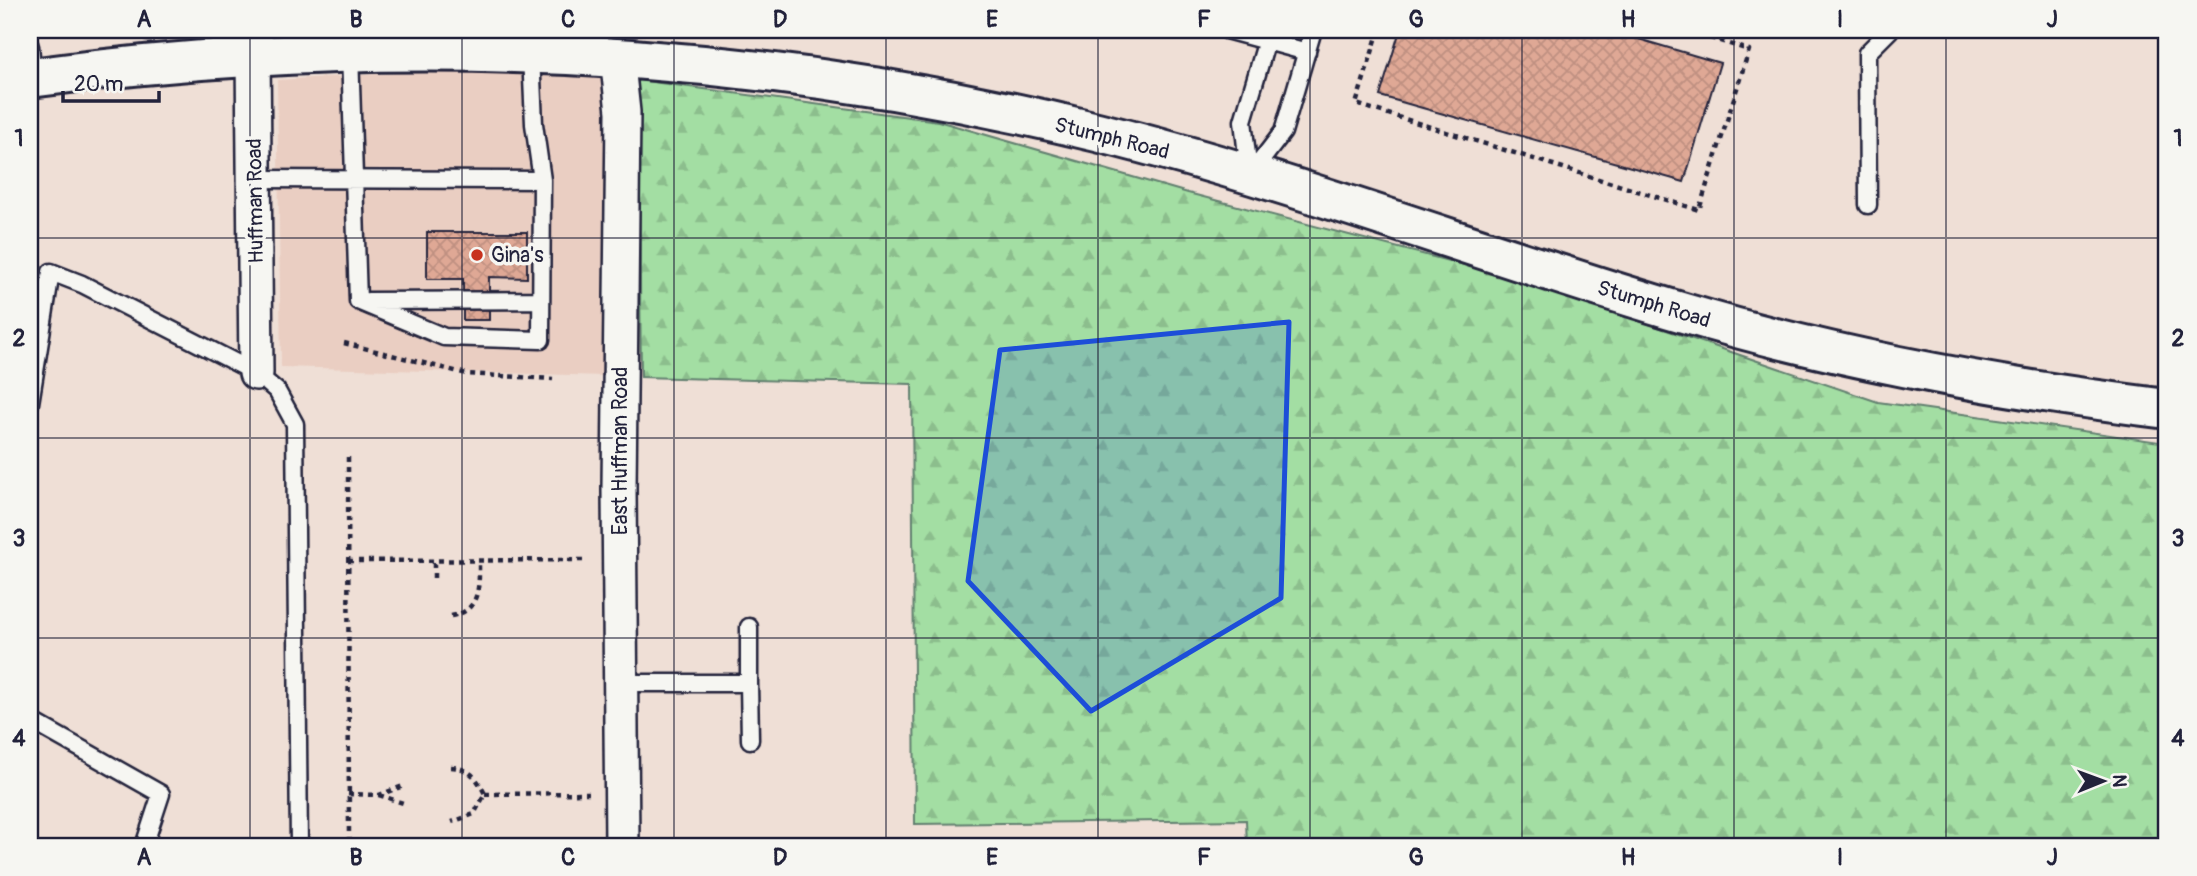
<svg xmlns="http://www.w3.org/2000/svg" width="2197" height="876" font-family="Pangolin,sans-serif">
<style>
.built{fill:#eacec2}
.forest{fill:url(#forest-firs);stroke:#62806f;stroke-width:2}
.building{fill:url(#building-cross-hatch);stroke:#22223b;stroke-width:2}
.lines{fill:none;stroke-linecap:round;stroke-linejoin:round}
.service-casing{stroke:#22223b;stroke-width:21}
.minor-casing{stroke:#22223b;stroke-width:38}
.tertiary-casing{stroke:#22223b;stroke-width:44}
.secondary-casing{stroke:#22223b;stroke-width:44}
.path{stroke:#22223b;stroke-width:4.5;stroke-dasharray:5 5;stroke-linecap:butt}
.service{stroke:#f6f6f2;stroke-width:16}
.minor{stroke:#f6f6f2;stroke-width:33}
.tertiary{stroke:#f6f6f2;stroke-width:38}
.secondary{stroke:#f6f6f2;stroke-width:38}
.marked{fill:#1d4ed8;fill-opacity:0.2;stroke:#1d4ed8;stroke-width:5;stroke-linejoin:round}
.grid{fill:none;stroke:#22223b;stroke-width:2;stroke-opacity:0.55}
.poi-dot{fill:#c8321e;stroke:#f6f6f2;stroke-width:2.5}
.labels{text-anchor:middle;stroke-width:7;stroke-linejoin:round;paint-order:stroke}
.street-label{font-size:21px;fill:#22223b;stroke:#f6f6f2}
.poi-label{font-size:21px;fill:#22223b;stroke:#f6f6f2;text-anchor:start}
.neatline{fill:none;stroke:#22223b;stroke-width:2.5}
.grid-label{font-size:23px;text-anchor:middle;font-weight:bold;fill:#22223b}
</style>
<defs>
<pattern id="forest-firs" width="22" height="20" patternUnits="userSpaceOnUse" patternTransform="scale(1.75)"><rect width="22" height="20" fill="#a3dea3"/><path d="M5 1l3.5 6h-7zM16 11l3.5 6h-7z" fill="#8cbe8d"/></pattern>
<pattern id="building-cross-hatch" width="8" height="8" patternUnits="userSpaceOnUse" patternTransform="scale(1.75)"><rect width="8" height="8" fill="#dfa895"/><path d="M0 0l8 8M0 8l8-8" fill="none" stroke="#bf9081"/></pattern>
</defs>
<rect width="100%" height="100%" fill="#efdfd6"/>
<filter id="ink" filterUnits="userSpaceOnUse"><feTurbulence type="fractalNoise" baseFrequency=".0143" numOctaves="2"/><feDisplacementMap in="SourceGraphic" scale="14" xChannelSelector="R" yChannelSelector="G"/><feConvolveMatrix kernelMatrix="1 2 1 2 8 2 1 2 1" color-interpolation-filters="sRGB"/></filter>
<g filter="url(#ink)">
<path class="built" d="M432,71l121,2 85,7 3,297 -360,-10 -4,-287z"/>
<path class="forest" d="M638,80l300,41 250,72 326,85 364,124 289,41v403h-920l-1,-26 -331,4 -3,-440 -271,-7z"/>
<path class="building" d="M1400,30h208l112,33 -36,119 -304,-86z
M427,232h100v46l-38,-1v43h-26v-41h-36z"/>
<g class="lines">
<defs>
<path id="service" d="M1226,30l81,22
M30,46l3,32
M350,52l8,249 86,36 97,3 1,-160
M1249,172l-6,-51 27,-91
M1250,175l33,-43 30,-102
M255,179l287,1 -8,-56 -3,-70
M1868,205l-1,-152 23,-23
M368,301l173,-1
M30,403l21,-131 31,12 174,89 21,18 18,33 4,422
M621,683h128v-56
M749,683l1,57
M30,720l131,74 -17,52"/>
<path id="minor" d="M253,54l3,319
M617,56l6,56 -4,377 3,357"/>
<path id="tertiary" d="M253,30v24"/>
<path id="secondary" d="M30,78c357,-47 716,-32 1067,54 199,49 390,123 587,181 158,47 320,76 483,96"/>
</defs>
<use href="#service" class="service-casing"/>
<use href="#minor" class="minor-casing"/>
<use href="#tertiary" class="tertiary-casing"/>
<use href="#secondary" class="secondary-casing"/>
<path class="path" d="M1379,30l-23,74 343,106 50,-160 -64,-20
M344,343l123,31 86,5
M348,457l1,389
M348,561l239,-1
M434,578v-17
M451,616c30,-5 28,-31 28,-55
M451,767c19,1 26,11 34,27l-11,20 -22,8
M348,794l31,1 24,-9
M485,794l104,-1
M379,795l27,9"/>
<use href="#service" class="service"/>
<use href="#minor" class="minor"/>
<use href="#tertiary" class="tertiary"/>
<use href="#secondary" class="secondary"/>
</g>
</g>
<path class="marked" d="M1289,322l-8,276 -190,113 -123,-130 32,-231z"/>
<path class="grid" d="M250,30v816M462,30v816M674,30v816M886,30v816M1098,30v816M1310,30v816M1522,30v816M1734,30v816M1946,30v816M30,238h2137M30,438h2137M30,638h2137"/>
<circle class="poi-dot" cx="477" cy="255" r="7"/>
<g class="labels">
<g class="street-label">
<text transform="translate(1112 138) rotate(14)" y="7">Stumph Road</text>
<text transform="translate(255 201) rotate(-91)" y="7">Huffman Road</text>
<text transform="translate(1654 304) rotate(17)" y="7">Stumph Road</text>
<text transform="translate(620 451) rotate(-90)" y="7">East Huffman Road</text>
</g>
<g class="poi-label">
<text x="491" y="262">Gina's</text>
</g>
</g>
<rect width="2197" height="876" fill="none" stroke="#f6f6f2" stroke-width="77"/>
<g transform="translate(2103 781) rotate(89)" stroke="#f6f6f2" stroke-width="5" paint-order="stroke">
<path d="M0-5L12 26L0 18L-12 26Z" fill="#22223b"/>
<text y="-10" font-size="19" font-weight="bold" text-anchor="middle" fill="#22223b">N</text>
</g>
<path d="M63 91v10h96v-10" fill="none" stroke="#22223b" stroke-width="3.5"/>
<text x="74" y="91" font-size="21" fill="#22223b" stroke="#f6f6f2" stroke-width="5" paint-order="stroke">20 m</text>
<rect x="38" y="38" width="2120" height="800" class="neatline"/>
<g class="grid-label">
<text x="144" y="27">A</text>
<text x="356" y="27">B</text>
<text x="568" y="27">C</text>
<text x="780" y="27">D</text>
<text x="992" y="27">E</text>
<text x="1204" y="27">F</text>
<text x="1416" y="27">G</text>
<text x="1628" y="27">H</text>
<text x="1840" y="27">I</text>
<text x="2052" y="27">J</text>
<text x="19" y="146">1</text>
<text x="2178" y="146">1</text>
<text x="19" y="346">2</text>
<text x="2178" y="346">2</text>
<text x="19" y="546">3</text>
<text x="2178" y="546">3</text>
<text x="19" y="746">4</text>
<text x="2178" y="746">4</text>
<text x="144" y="865">A</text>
<text x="356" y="865">B</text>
<text x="568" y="865">C</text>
<text x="780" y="865">D</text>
<text x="992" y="865">E</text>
<text x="1204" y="865">F</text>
<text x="1416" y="865">G</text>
<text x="1628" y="865">H</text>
<text x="1840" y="865">I</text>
<text x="2052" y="865">J</text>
</g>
</svg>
